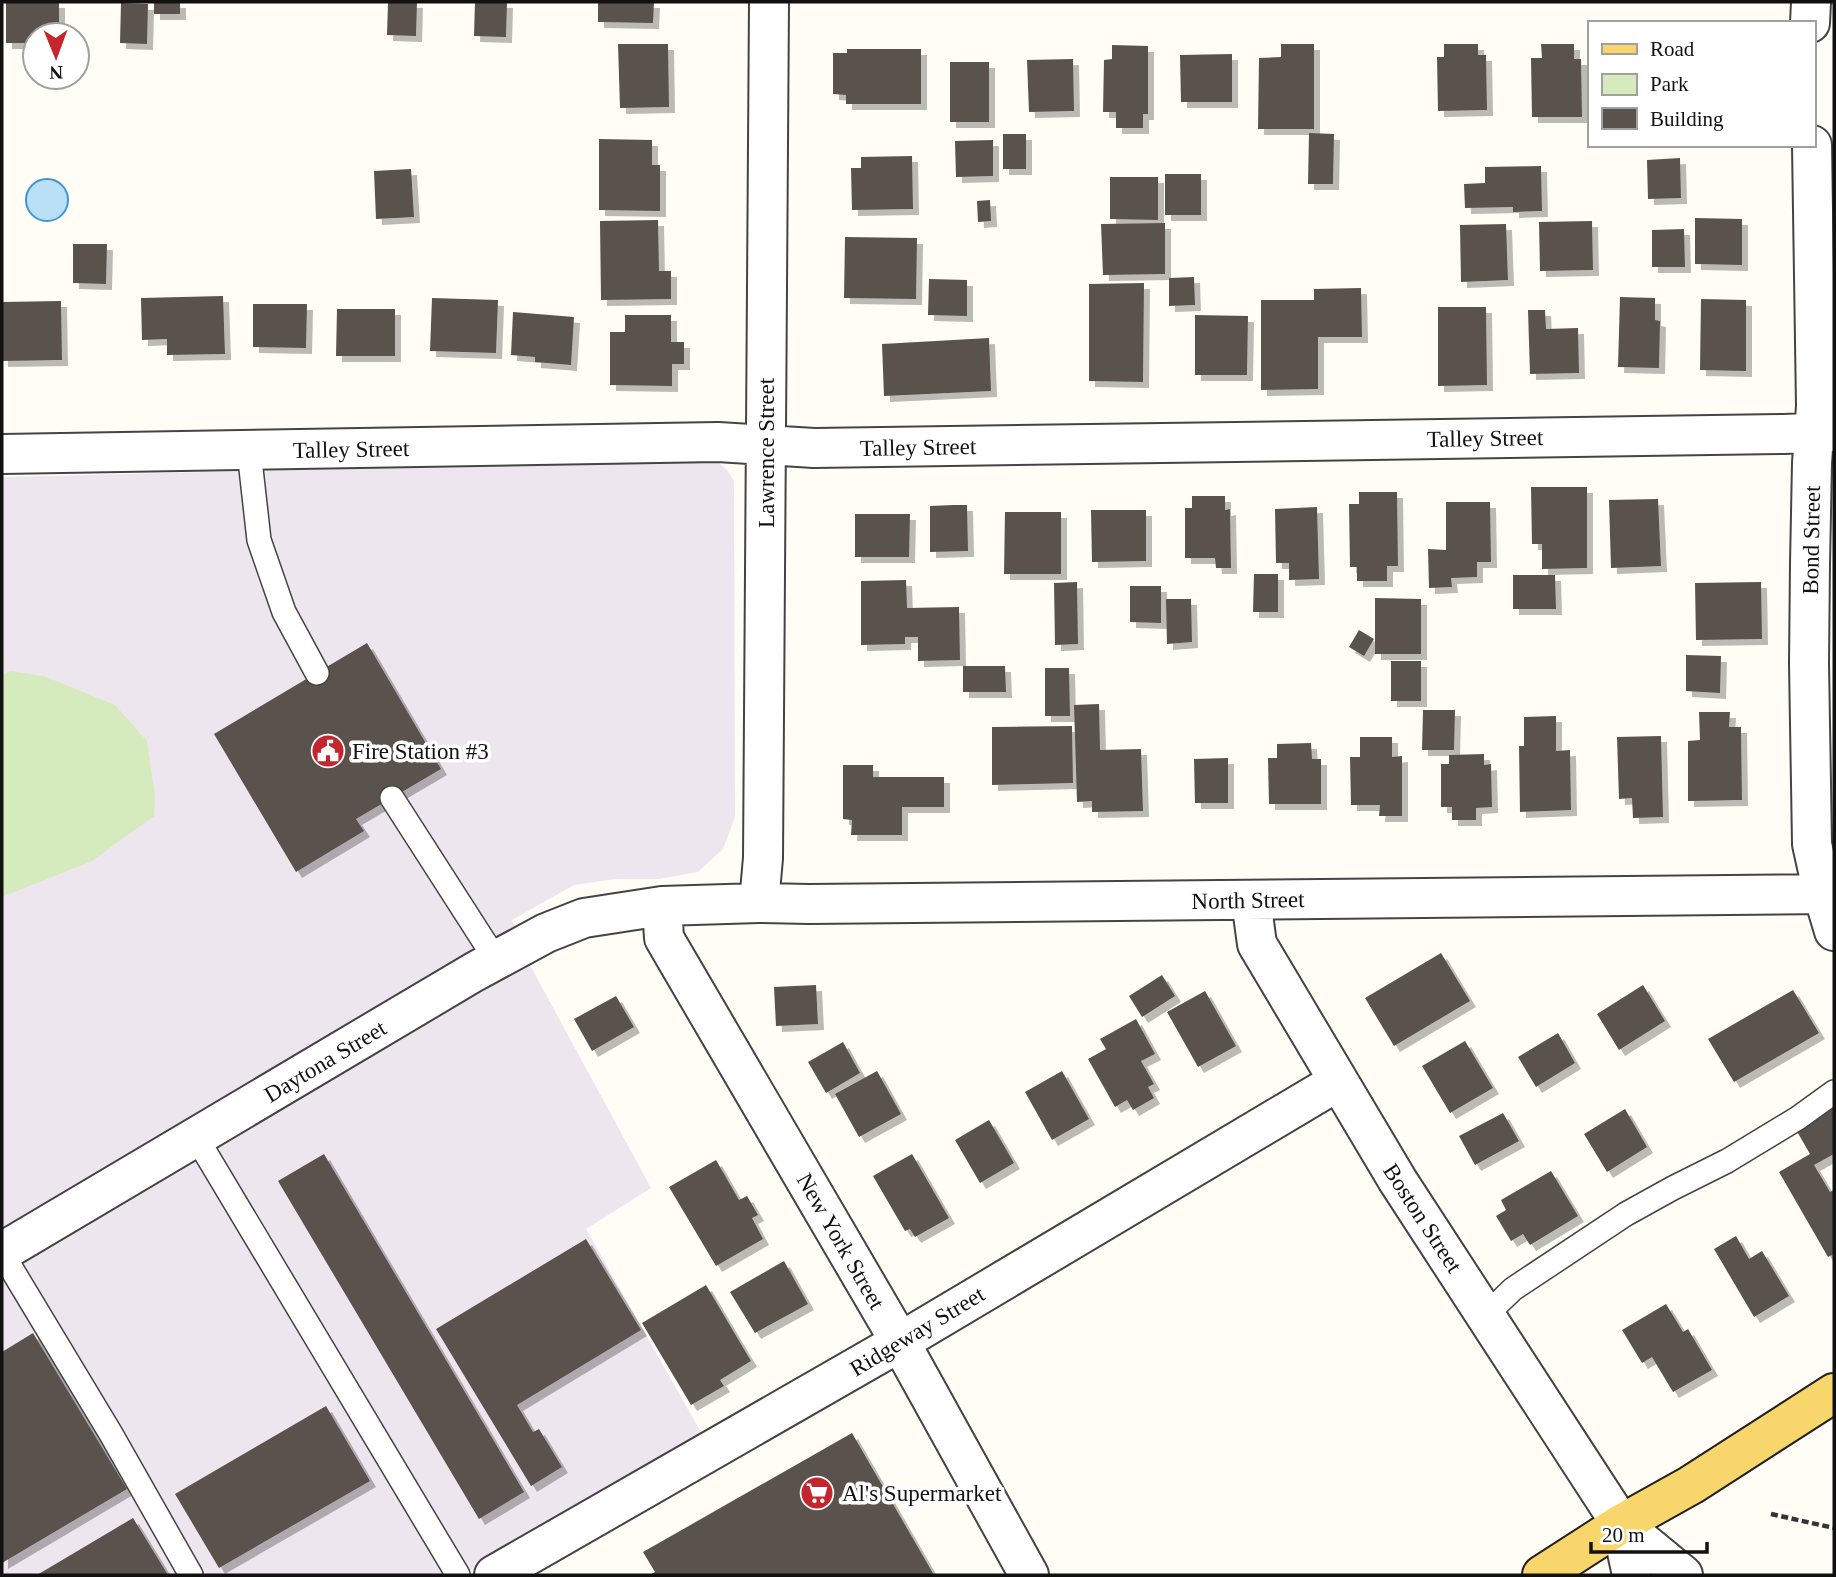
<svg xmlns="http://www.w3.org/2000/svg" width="1836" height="1577" font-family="Georgia,serif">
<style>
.industrial{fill:#eee6ef}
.green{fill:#d5ebbd}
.water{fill:#b9e0f7;stroke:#3f96cf;stroke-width:2}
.building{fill:#5a524d;filter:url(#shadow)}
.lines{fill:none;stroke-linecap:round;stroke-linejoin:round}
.service-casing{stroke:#444;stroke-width:26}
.minor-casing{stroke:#444;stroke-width:42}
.primary-casing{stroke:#222;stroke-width:42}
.path{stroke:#333;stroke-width:4.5;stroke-dasharray:7 3.5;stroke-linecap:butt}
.service{stroke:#fff;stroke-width:23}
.minor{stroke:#fff;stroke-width:38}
.primary{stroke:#f9d66b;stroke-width:38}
.labels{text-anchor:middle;stroke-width:7;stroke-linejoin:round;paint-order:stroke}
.street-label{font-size:23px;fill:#111;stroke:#fff}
.poi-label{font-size:23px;fill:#111;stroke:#fff;text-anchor:start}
</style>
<defs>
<filter id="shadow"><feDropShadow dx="6" dy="6" stdDeviation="0" flood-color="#0004"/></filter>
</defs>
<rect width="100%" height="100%" fill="#fffdf5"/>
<path class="industrial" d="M701,460l18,3 8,7 7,11 1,336 -12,32 -25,23 -39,7h-43l-42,6 -62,35 19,47 120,221 -65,41 116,205 -239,141h-461v-1098z"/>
<path class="green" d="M10,671l34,5 71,29 32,36 8,54 -1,21 -62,45 -90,36v-222z"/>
<path class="water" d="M26 200a21 21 0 1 1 42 0a21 21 0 1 1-42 0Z"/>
<path class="building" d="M6,2h53v33h-24v8h-29z
M154,2h26v12h-26z
M388,2h29l-1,34 -29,-1z
M475,2h32l-1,35 -32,-1z
M598,2h56l-1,21 -55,-1z
M121,3l27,1 -1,40 -27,-1z
M618,44h50l1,63 -49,1z
M1281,44h33v85h-56l1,-71 22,-1z
M1444,44h34v11h8l1,55 -49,1 -1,-54h7z
M1541,44h33v15h7l1,58h-50l-1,-59h11z
M1112,45l36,1v68h-5v14h-27v-16h-13l1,-52 8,-1z
M847,49h74v55h-75v-9l-13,-1v-41h14z
M1232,54v48h-51l-1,-47z
M1073,59l1,52 -45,1 -2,-52z
M950,62h39v60h-39z
M1309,133l25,1 -1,50h-25z
M1003,134h23v35h-23z
M599,139l53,1v25h8v46l-61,-1z
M993,140v36l-37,1 -1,-36z
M912,156l1,53 -61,1 -1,-42h10v-11z
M1680,158l1,40 -33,1 -1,-39z
M1541,166l1,45 -29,1v-5l-48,1 -1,-24 21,-1v-16z
M411,169l3,48 -38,2 -2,-48z
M1165,174h36v41h-36z
M1110,177h48v43l-48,-1z
M990,200l1,21 -13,1 -1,-21z
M1695,218l47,1v46l-47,-1z
M658,220l1,51h12v28l-70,1 -1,-79z
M1592,221l1,49 -53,1 -1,-49z
M1165,223v51l-62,1 -2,-51z
M1506,224l2,56 -47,2 -1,-57z
M1684,229l1,38h-33v-37z
M845,237l72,1 -1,61 -72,-1z
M73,244h34l-1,40 -33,-1z
M1194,277l1,28 -26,1v-28z
M929,279l38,1v36l-39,-1z
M1144,283l-1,99 -54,-1v-97z
M1361,288l1,49h-44v52l-57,1v-90h53v-11z
M223,296l2,58 -58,1v-16l-25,1 -1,-42z
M1620,297l35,1v22l5,1 -1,47 -41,-1z
M432,298l66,2 -2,53 -66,-2z
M1701,299l45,1v71l-46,-1z
M61,301l1,59 -60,1v-59z
M253,304h54l-1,44 -53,-1z
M1438,307h48l1,78 -49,1z
M337,309h58v47h-59z
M1528,310h17l1,19 32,-1 1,45 -49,1z
M513,312l61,5 -3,48 -36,-3v-5l-24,-2z
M625,315h46v27h13v22h-12v22l-62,-1v-53h15z
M1195,315l53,1 -1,59h-52z
M989,338l2,53 -107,5 -2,-52z
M1531,487h56v81l-45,1v-25h-10z
M1359,492h38l1,74h-11v15h-30v-14h-7l-1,-63h10z
M1192,496h33v14l5,-1 1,59h-15l-1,-10h-30v-50h7z
M1658,499l3,67 -50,2 -2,-68z
M1446,502h44l1,60h-14v15l-26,1 1,9 -23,1 -1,-39 18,1z
M953,505h14l1,46 -38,1v-46z
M1317,507l2,72 -30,1v-17h-13l-1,-54z
M1091,510h55v51l-54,1z
M1005,512h56v62h-57z
M855,514h55l-1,43h-54z
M1254,574h24v38h-25z
M1513,575h42l1,34h-43z
M906,580l1,28 52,-1 1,53 -42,1v-24h-13v7l-44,1v-64z
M1077,582l1,62 -23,1 -1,-62z
M1761,582l1,57 -66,1 -1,-57z
M1130,586h31v37l-31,-1z
M1375,598l46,1v55h-46z
M1166,599h25l1,43 -25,2z
M1359,630l15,9 -10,17 -15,-9z
M367,643l74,126 -85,50 8,12 -68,41 -82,-138z
M1686,655l35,1 -1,37 -34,-2z
M1391,661h30v40h-30z
M963,666h42l1,26h-43z
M1045,668h24l1,48h-25z
M1099,704l1,46 41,-1 2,62 -51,1v-11l-15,1 -3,-97z
M1423,710h32l-1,40h-32z
M1699,712h31l-1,15h12l1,73 -54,1v-60l12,-1z
M1556,716v35l14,-1 1,60 -51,2 -1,-66h5v-29z
M1072,726l1,57 -81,2v-58z
M1661,736l2,81 -30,1 -1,-20 -13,1 -2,-62z
M1360,737h32v20l10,-1v60h-23l1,-11h-29l-1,-48h10z
M1311,743l1,16h9v45h-52l-1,-46h9v-14z
M1484,754v11l7,-1 1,43 -16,1v12h-24v-13h-11v-43h8v-9z
M1228,758v45h-33l-1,-44z
M843,765h30v12h71v30h-42v28h-51l1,-15 -9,-1z
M1441,953l29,48 -76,45 -29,-48z
M1162,975l13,21 -33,21 -13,-21z
M816,985l2,39 -42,2 -2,-39z
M1643,985l22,36 -46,29 -22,-36z
M1793,990l26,43 -85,49 -26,-43z
M1205,991l31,55 -38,21 -31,-55z
M616,996l18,31 -42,24 -18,-32z
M1136,1019l19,35 -14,7 13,23 -6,3 6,11 -21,12 -6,-10 -12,7 -27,-48 18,-10 -6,-10z
M1558,1033l17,30 -39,24 -18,-30z
M1465,1041l28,47 -43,25 -28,-47z
M843,1042l17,31 -34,20 -18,-31z
M877,1071l24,43 -42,23 -24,-43z
M1062,1071l27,48 -37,21 -27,-48z
M1834,1106v48l-20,11 16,27 4,-2v64l-6,3 -49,-85 31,-18 -15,-26z
M1625,1109l22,38 -40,25 -23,-38z
M1503,1113l16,28 -44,24 -16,-29z
M989,1120l25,43 -34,20 -25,-43z
M324,1154l200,338 -45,27 -201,-338z
M912,1154l37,64 -34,19 -5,-8 -5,2 -32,-55z
M716,1160l23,40 8,-4 11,19 -6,3 11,21 -47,27 -47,-79z
M1551,1171l27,45 -48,29 -7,-11 -12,7 -15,-25 10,-6 -5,-10z
M1736,1236l13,23 13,-8 27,45 -35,21 -40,-68z
M586,1239l55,91 -124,75 16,27 6,-3 23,38 -31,19 -95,-157z
M784,1261l24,43 -53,29 -25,-41z
M706,1285l45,76 -31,19 4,6 -33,19 -49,-82z
M1666,1304l17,28 5,-3 24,41 -39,22 -21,-35 -10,6 -20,-33z
M33,1333l94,156 -125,74v-211z
M326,1406l44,75 -151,87 -44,-74z
M852,1433l82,142h-284l5,-3 -12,-20z
M133,1518l35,57h-131z"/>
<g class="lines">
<defs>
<path id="service" d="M249,451l10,89 25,72 33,61
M392,798l104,162
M196,1137l262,438
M2,1253l109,181 80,141
M1486,1315l27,-26 113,-75 47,-26 54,-27 71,-43 36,-26"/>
<path id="minor" d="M1810,23l1,-21
M1812,145l4,261 -4,57 -2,101 -1,99 3,181 11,50 11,37
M2,454l716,-12 96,6 970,-14 50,-2
M1251,900l6,44 141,237 223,343 62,51
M759,903l4,-45 6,-856
M662,906l2,32 236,404 129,233
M2,1252l472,-280 72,-39 38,-15 78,-12 97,-3 50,1 1025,-10
M1621,1524l11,51
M494,1575l406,-233 437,-260"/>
<path id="primary" d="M1542,1575l79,-51 70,-39 143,-92"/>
</defs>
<use href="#service" class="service-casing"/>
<use href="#minor" class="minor-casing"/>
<use href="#primary" class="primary-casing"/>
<path class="path" d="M1771,1514l63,14"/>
<use href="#service" class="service"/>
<use href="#minor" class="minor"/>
<use href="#primary" class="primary"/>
</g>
<defs>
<symbol id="civic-disc" viewBox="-11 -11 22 22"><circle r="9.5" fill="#c4262e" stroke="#fff"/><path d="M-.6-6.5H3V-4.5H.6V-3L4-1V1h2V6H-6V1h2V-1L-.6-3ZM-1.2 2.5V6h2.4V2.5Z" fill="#fff"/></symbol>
<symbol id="supermarket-disc" viewBox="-11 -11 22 22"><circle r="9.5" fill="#c4262e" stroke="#fff"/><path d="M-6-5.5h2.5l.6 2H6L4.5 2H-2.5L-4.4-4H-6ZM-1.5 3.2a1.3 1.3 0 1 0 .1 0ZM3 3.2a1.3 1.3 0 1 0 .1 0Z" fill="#fff"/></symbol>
</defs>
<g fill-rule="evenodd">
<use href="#civic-disc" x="309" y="732" width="38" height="38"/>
<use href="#supermarket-disc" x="798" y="1474" width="38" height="38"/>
</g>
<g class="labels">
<g class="street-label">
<text transform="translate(1485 438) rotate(-1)" y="8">Talley Street</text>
<text transform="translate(918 447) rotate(-1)" y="8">Talley Street</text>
<text transform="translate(351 449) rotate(-1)" y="8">Talley Street</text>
<text transform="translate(766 453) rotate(-90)" y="8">Lawrence Street</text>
<text transform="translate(1811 540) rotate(-89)" y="8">Bond Street</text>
<text transform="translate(1248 900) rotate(-1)" y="8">North Street</text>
<text transform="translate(325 1061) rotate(-31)" y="8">Daytona Street</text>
<text transform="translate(1423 1218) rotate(57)" y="8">Boston Street</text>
<text transform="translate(841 1241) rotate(60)" y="8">New York Street</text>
<text transform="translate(917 1331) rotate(-31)" y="8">Ridgeway Street</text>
</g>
<g class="poi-label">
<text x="352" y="759">Fire Station #3</text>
<text x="842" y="1501">Al's Supermarket</text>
</g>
</g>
<rect width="1836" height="1577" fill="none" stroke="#111111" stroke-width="7"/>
<rect x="1588" y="21" width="228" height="126" fill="#ffffff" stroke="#a0a0a0" stroke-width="2"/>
<rect x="1602" y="44" width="35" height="10" fill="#f9d66b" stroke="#a0a0a0" stroke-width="2"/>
<text x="1650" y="56" font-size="21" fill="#111111">Road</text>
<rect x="1602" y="74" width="35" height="21" fill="#d5ebbd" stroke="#a0a0a0" stroke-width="2"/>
<text x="1650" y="91" font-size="21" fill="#111111">Park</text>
<rect x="1602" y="108" width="35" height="21" fill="#5a524d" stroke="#a0a0a0" stroke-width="2"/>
<text x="1650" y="126" font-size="21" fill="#111111">Building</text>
<g transform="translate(56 56) rotate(179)"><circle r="33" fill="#ffffff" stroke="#a0a0a0" stroke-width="2"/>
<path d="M0-5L12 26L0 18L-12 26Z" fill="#c4262e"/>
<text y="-10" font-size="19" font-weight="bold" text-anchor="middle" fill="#111111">N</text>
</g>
<path d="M1591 1542v10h116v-10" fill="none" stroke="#111111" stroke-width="3.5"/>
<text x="1602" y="1542" font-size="21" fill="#111111" stroke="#ffffff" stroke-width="5" paint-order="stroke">20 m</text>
</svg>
